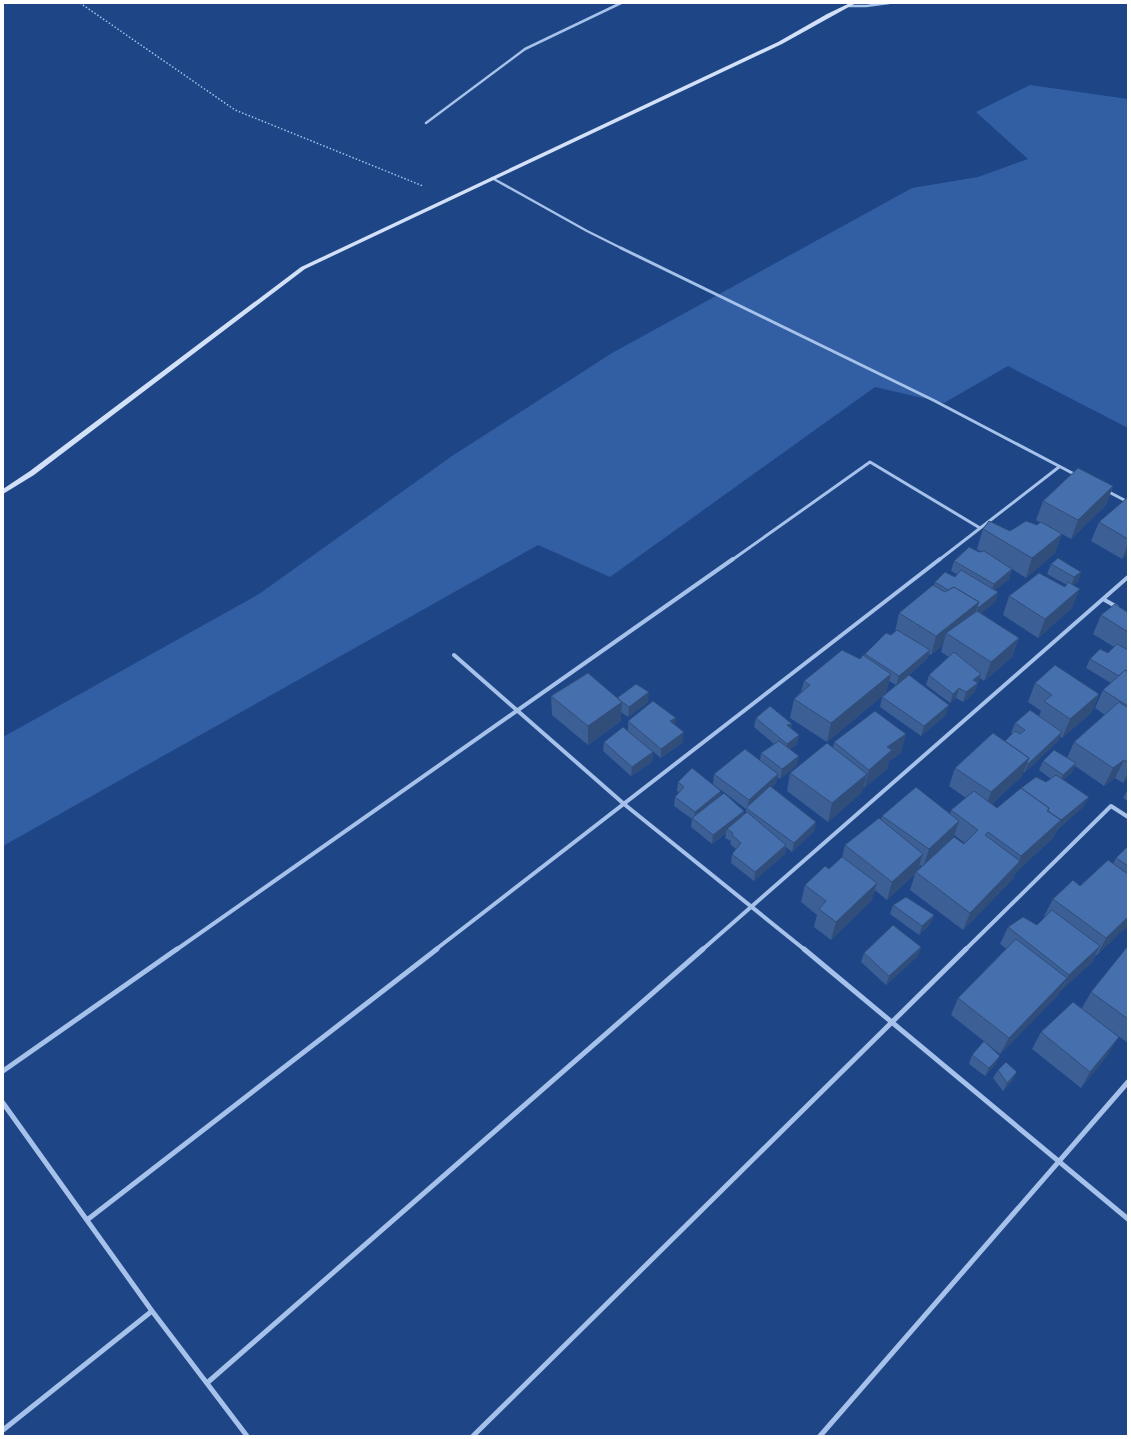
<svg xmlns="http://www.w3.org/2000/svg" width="1131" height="1439" font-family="Commissioner,sans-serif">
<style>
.green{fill:#325ea3}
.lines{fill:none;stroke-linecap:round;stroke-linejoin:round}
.path{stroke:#a6c1ea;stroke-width:1.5;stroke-dasharray:1.5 2;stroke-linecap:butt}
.street-far3{stroke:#a6c1ea;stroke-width:2.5}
.street-far2{stroke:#a6c1ea;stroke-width:3}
.street-far1{stroke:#a6c1ea;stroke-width:4}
.street{stroke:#a6c1ea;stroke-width:5}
.secondary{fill:#d2e0f8;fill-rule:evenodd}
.wall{fill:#3c5f96;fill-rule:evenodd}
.shaded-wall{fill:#314e7a}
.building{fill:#466fae;stroke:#314e7a}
</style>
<rect width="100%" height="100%" fill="#1e4585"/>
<path class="green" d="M1030,85l98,14v329l-120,-62 -64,37 -69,-16 -265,190 -72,-32 -535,301v-109l256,-143 193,-138 160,-103 300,-165 66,-11 50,-18 -52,-47z"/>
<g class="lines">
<path class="path" d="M80,3l155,107 188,76"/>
<path class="street-far3" d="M849,6h17l23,-3
M426,123l99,-74 96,-46
M492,178l95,53 36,18"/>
<path class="street-far2" d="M621,248l312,152 143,75
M1107,491l21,11
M732,560l138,-98 110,66
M939,560l120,-93"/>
<path class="street-far1" d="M1103,599l14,8
M454,655l170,149 181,146
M176,950l557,-391
M435,950l505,-391
M702,950l426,-373
M965,950l146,-144 17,11"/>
<path class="street" d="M804,949l324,270
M3,1071l174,-122
M3,1103l149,208 95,125
M87,1220l350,-271
M207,1383l496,-434
M3,1430l149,-119
M473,1436l493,-487
M820,1436l308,-354"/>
<path class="secondary" d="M850,3h6l-74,41 -477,225 -271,206 -31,19v-5l27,-18 271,-204 477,-225 49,-28z"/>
</g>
<path class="wall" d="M1113,486l-7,19 -35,34 -9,-5 -7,19 -29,25 -14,-9 -3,10 -14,11 3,2 -3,10 -14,11 38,25 -7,19 -28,24 -4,-3 -6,15 -11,9 -7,-4 -6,5 -24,-18 3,-10 20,-18 -8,-5 2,-7 -12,10 -2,-1 -2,5 -18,16 37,40 -25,21 -41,-29 2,-10 14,-12 -7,-4 -3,12 -59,49 -37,-24 4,-19 7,-7 3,-11 56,-22 4,-3 1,-2 26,-19 4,-3 4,-19 35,-27 1,-4 20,-5 2,-3 -6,-3 3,-10 28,-9 -5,-3 6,-20 27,2 27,-6 3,-3 -4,-2 7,-19z
M1128,497v57l-6,5 -31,-18 8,-19z
M1051,564l30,8 -3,10 -5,3 -1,23 -34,30 -35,-23 6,-19 56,-9 2,-2 -20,-11z
M1127,612h1v166l-5,5 -8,-5 -11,8 -29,-20 -3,6 -9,8 21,26 -27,24 -4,8 -37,34 -3,7 -50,51 -53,-40 5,-16 -28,26 -12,-10 -4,11 -40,39 -17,-13 3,-12 -16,-13 4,-17 24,-16 13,-12 3,-12 36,-25 1,-4 68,-3 1,-3 15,-12 -17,-12 6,-18 50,-27 8,-7 -2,-1 4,-10 24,-7 2,-5 -13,-9 7,-19 64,11 -8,19 -29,25 -2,-2 -2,5 -34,32 -1,-1 -1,4 -30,28 5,4 49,-26 5,-3 -12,-9 4,-9 24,-3 7,-16 31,-27 -10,-7 8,-18 8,-7 -25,-15 4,-9 18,-6 6,-6 -21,-13 8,-19zM954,835l11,8 -1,1 -11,-6zM920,865l2,1 -4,4z
M551,696l66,2 31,4 -20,15 -7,-5v9l-33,24 -36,-30z
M756,718l36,6 -1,4 8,7 -2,9 -7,5 7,16 -17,14 -3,-2 -1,6 -4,4 44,35 -2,9 -22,21 -6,-5 -1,7 -31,27 -23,-18 1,-9 4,-5 -6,-5 1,-3 -6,-3 1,-5 -14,11 -21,-17 1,-8 -18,-13 1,-9 4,-5 -2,-1 1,-9 43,9 -1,5 24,18 2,-1v-4l-33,-25 1,-10 46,-14 1,-7 13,-9 -20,-17z
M628,721l47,4 8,17 -22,16 -25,-20 17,14 -1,10 -21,14 -28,-25 1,-9 24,-11z
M834,742l67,11 -12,8 -2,8 -23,19 -1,-1 -1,5 -34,30 -41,-31 3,-18 43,-26z
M1128,789v12l-5,-3z
M1128,846v79l-31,30h-1l-5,8 -31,28 -2,4 -58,59 -49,-39 7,-17 49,-49 -7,-5 8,-17 29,-2 8,-8 -1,-1 9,-17 27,-13 33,-22 3,-6z
M893,905l41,10 -4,9 -11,11 -29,-21z
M921,947l-3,9 -32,29 -25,-23 3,-9z
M1128,947v96l-30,-22 11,32 -28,35 -49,-39 9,-17 41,-24 9,-16z
M972,1055l24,9 -11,12 -16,-12z
M998,1070l15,10 -10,11 -10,-13z"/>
<path class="shaded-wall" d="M1113,486l-7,19 -35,34 7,-19z
M1062,534l-7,19 -29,25 6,-20z
M1128,544v10l-6,5z
M1012,569l-3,10 -19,15 4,-10z
M1081,572l-3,10 -7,5 3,-10z
M1080,589l-8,19 -34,30 7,-19z
M998,592l-3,10 -20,16 3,-10z
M979,602l-6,19 -27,12 -3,12 -12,10 5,-19z
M1019,638l-7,19 -28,24 7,-19z
M930,650l-3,9 -31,27 3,-10z
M891,674l-5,19 -59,49 4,-19z
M981,674l-7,19 -11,9 3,-10 7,-12z
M959,688l-3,10 -6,5 3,-9z
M649,692l-1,10 -20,15 1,-10z
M1099,694l-8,19 -29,25 8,-19z
M622,702l-1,19 -33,24v-19z
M949,705l-3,10 -25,21 3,-10z
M676,718l-1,10 -5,-7z
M792,724l-2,9 -3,-8z
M684,732l-1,10 -22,16v-9z
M1062,732l-4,9 -34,32 4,-9z
M906,734l-5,19 -12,8 -2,8 -23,19 5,-18 18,-23z
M799,735l-2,9 -12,9 2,-9z
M653,752l-1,10 -21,14 1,-9z
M799,756l-2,9 -17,14 2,-10z
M1029,758l-7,18 -38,35 7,-19z
M1124,760l-9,18 -11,8 9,-18z
M1076,763l-4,9 -13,12 4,-9z
M1128,772v6l-5,5z
M778,774l-2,9 -28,26 -1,-1 2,-8z
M867,774l-5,18 -34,30 4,-19z
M721,791l-1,9 -26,20 1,-8z
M1089,797l-5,9 -27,24 4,-10z
M744,811l-1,9 -16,9 -1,4 -14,11 1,-9z
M1061,820l-8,18 -37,34 -3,7 -50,51 7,-17 48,-49 3,-8z
M959,821l-6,18 -30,28 6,-18z
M816,822l-2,9 -22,21 2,-9z
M786,845l-1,9 -31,27 1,-9z
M923,854l-6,18h-1l-1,2 -28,26 5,-18z
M877,883l-6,18 -40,39 5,-18z
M934,915l-4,9 -11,11 3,-9z
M1128,917v8l-31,30 9,-17z
M1100,946l-9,17 -31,29 9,-17z
M921,947l-3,9 -32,29 3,-9z
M1067,978l-9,17 -58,59 9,-16z
M1119,1037l-10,16 -28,35 9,-16z
M1000,1056l-4,8 -11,12 4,-8z
M1017,1072l-4,8 -10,11 4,-8z"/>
<path class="building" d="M1078,468l35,18 -35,34 -35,-19z
M1128,497v42l-29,-17z
M989,521l21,10 16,-10 11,4 4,-3 21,12 -30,24 -49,-29z
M969,547l10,5 5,-1 28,18 -18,15 -40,-23z
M1058,558l23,14 -7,5 -23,-13z
M961,570l37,22 -20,16 -1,-1 2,-5 -25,-15 -6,3 -13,-8 10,-10 10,5z
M1039,573l26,14 3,-5 12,7 -35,30 -36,-23z
M933,585l12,7 9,-5 25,15 -43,34 -37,-23z
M1115,604l12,8h1v20l-27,-17z
M977,611l42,27 -28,24 -45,-29z
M897,630l33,20 -31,26 -34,-22 21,-21 5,2z
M1117,644l11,6v22l-3,-2 -6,6 -29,-17 10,-10 8,4z
M842,650l18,9 3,-4 28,19 -60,49 -37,-24 16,-14 -6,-4z
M954,652l27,22 -8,6 5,3 -12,9 -7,-4 -6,6 -24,-19z
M1055,665l44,29 -29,25 -26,-18 8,-6 -17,-12z
M1125,670l3,2v34l-25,-16z
M588,673l34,29 -34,24 -37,-30z
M909,675l40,30 -25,21 -42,-29z
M636,684l13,8 -20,15 -12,-9z
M653,701l23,17 -6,3 14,11 -23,17 -33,-28z
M1119,702l9,6v54l-4,-2 -11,8 -39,-26z
M770,706l22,18 -5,1 12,10 -12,9 -31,-26z
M1030,710l32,22 -34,32 -1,-1 2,-5 -24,-17 10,-10 5,3 5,-4 -10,-7z
M875,711l31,23 -19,13 5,3 -23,20 -35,-28z
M623,727l30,25 -21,15 -28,-25z
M993,733l36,25 -38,34 -36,-24z
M779,741l20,15 -17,13 -21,-16z
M827,743l40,31 -35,29 -42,-30z
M745,749l33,25 -29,26 -35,-26z
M1054,750l22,13 -13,12 -20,-14z
M692,768l29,23 -26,21 -20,-15 9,-10 -6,-5z
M1056,775l33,22 -28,23 -13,-9 1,-3 -28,-20 15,-11 10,5z
M770,786l46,36 -22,21 -48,-35z
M916,787l43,34 -30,28 -47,-33z
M1021,788l28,20 -2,3 14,9 -40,36 -33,-24 -3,3 35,26 -50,52 -54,-41 38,-35 10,7 14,-14 -27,-20 23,-19 23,17z
M724,793l20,18 -31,24 -21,-17z
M747,812l39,33 -31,27 -23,-18 9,-11 -9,-8 1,-2 -6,-4z
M879,818l44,36 -31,28 -47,-37z
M1128,846v20l-12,-8z
M842,857l35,26 -41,39 -17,-13 7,-8 -21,-16 20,-19 4,3z
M1108,860l20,14v43l-22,21 -53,-39 20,-19 7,6z
M906,897l28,18 -12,11 -29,-21z
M1052,910l48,36 -31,29 -61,-48 15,-10 14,8z
M893,925l28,22 -32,29 -25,-23z
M1016,939l51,39 -58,60 -51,-40z
M1127,947h1v72l-37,-27z
M1073,1002l46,35 -29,35 -49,-40z
M984,1041l16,15 -11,12 -17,-13z
M1006,1062l11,10 -10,11 -9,-13z"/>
<rect width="1131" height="1439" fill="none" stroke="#ffffff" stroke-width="8"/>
</svg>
